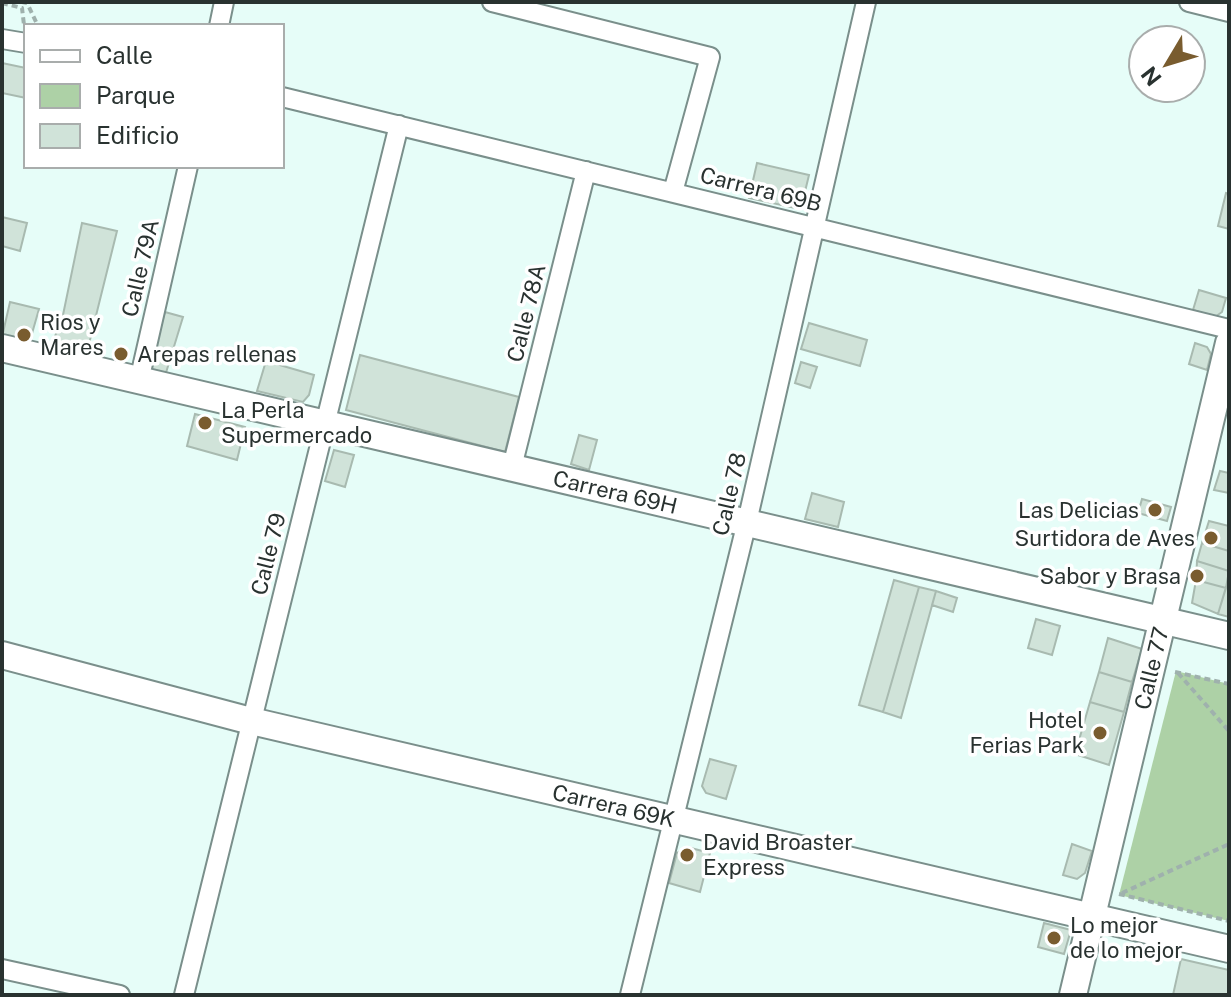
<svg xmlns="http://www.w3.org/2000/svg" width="1231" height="997" font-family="'Public Sans',sans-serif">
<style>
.green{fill:#add1a6}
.building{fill:#d0e3d9;stroke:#a8bab0;stroke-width:2}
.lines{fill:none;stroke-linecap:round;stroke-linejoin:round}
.street-casing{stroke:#7a8f8b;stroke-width:22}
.secondary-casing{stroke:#7a8f8b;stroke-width:30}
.path{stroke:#9fb1ad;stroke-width:4;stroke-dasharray:6 4;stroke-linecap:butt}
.street{stroke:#fff;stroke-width:18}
.secondary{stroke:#fff;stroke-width:26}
.poi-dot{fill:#795c2f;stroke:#fff;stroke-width:3}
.labels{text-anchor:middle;stroke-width:7;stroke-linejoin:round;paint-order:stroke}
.street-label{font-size:22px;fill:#293230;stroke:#fff}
.poi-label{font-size:22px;fill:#293230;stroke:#fff;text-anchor:start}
</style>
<rect width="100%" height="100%" fill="#e6fdf8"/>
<path class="green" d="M1176,671l53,13v237l-110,-26z"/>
<path class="building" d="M2,63l24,5v30l-24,-5z
M757,163l52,12 -7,29 -7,4 -46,-10z
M1226,193l3,1v35l-11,-3z
M2,217l25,6 -7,28 -18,-5z
M82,223l35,8 -31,125 -35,-9 12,-32z
M1199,290l27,8 -4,14 -7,5 -22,-7z
M10,302l29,7 -10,35 -27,-7z
M165,312l18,5 -18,59 -17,-6z
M809,323l58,17 -7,26 -59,-17z
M1195,343l12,4 4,7 -4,16 -18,-6z
M360,355l159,42 -14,55 -159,-42z
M266,361l48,14 -5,20 -6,7 -46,-11z
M801,362l16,5 -7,21 -15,-5z
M195,414l50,13 -8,33 -50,-14z
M579,435l18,5 -8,30 -18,-6z
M334,450l20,5 -9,32 -20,-6z
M1220,471l9,2v20l-15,-3z
M812,493l32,9 -6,25 -33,-8z
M1142,499l29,8 -4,14 -29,-8z
M1209,521l20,5v25l-27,-8z
M1202,543l27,8v20l-32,-10z
M1197,561l32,10 -3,17 -30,-8z
M1229,577v40l-11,-3z
M894,580l25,7 -36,125 -24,-7z
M1196,580l30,8 -8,26 -26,-11z
M919,587l17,4 -35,127 -18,-6z
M936,591l21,7 -4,14 -21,-7z
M1036,619l24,7 -8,29 -24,-7z
M1108,638l34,11 -10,33 -33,-10z
M1099,672l33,10 -8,30 -34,-10z
M1090,702l34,10 -15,53 -34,-11z
M710,759l26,7 -10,33 -20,-6 -4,-7z
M1072,844l20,7 -7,22 -8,6 -14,-4z
M687,847l23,6 -10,39 -31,-9 8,-30z
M1044,923l27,7 -7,24 -26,-7z
M1181,959l48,11v25h-56z"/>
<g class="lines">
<defs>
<path id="street" d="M492,2l218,55 -37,135
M1189,2l40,10
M219,26l5,-24
M2,39l24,4
M282,97l947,232
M139,381l49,-215
M512,467l74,-296
M2,969l118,26
M184,995l215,-870
M630,995l117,-473 119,-520"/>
<g id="secondary">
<path id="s1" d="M2,348l1227,288"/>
<path id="s2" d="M2,655l249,66 978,228"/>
<path id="s3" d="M1073,995l156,-652"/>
</g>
</defs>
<use href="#street" class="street-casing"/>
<use href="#secondary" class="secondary-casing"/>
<path class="path" d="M22,2l5,1 11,23
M2,3l20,5 2,17
M1175,672l54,12
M1178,673l51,58
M1122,893l107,-49
M1119,894l110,27"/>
<use href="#street" class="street"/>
<use href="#secondary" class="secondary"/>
</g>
<g class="poi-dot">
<circle cx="24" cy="335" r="8"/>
<circle cx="121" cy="354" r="8"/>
<circle cx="205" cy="423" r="8"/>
<circle cx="1155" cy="510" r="8"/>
<circle cx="1211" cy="538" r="8"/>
<circle cx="1197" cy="576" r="8"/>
<circle cx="1100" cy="733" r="8"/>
<circle cx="687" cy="855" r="8"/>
<circle cx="1054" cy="938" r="8"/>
</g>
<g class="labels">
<g class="street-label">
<text transform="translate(761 189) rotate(14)" y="8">Carrera 69B</text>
<text transform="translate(140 268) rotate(-77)" y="8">Calle 79A</text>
<text transform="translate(526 313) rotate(-76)" y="8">Calle 78A</text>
<text dy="8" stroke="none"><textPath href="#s1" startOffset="630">Carrera 69H</textPath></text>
<text transform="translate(729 494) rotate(-77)" y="8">Calle 78</text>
<text transform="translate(268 554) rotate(-76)" y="8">Calle 79</text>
<text dy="8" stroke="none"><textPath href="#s3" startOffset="336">Calle 77</textPath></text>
<text dy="8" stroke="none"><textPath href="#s2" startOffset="630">Carrera 69K</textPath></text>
</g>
<g class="poi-label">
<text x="40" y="330">Rios y<tspan x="40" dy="25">Mares</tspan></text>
<text x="137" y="362">Arepas rellenas</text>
<text x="221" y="418">La Perla<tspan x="221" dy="25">Supermercado</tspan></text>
<text x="1139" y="518" text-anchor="end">Las Delicias</text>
<text x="1195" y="546" text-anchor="end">Surtidora de Aves</text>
<text x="1181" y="584" text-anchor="end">Sabor y Brasa</text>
<text x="1084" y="728" text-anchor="end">Hotel<tspan x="1084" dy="25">Ferias Park</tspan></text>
<text x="703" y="850">David Broaster<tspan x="703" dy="25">Express</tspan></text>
<text x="1070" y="933">Lo mejor<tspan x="1070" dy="25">de lo mejor</tspan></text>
</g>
</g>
<rect width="1231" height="997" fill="none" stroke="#293230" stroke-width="8"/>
<rect x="24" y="24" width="260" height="144" fill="#ffffff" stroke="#a9adac" stroke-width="2"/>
<rect x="40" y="50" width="40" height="12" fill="#ffffff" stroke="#a9adac" stroke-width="2"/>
<text x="96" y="64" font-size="24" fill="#293230">Calle</text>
<rect x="40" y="84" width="40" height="24" fill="#add1a6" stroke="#a9adac" stroke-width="2"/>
<text x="96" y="104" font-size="24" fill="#293230">Parque</text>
<rect x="40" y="124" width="40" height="24" fill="#d0e3d9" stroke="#a9adac" stroke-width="2"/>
<text x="96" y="144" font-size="24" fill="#293230">Edificio</text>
<g transform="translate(1167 64) rotate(232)"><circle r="38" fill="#ffffff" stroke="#a9adac" stroke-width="2"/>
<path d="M0-6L14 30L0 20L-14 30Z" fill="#795c2f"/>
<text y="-12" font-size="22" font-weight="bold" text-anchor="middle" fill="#293230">N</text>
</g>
</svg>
